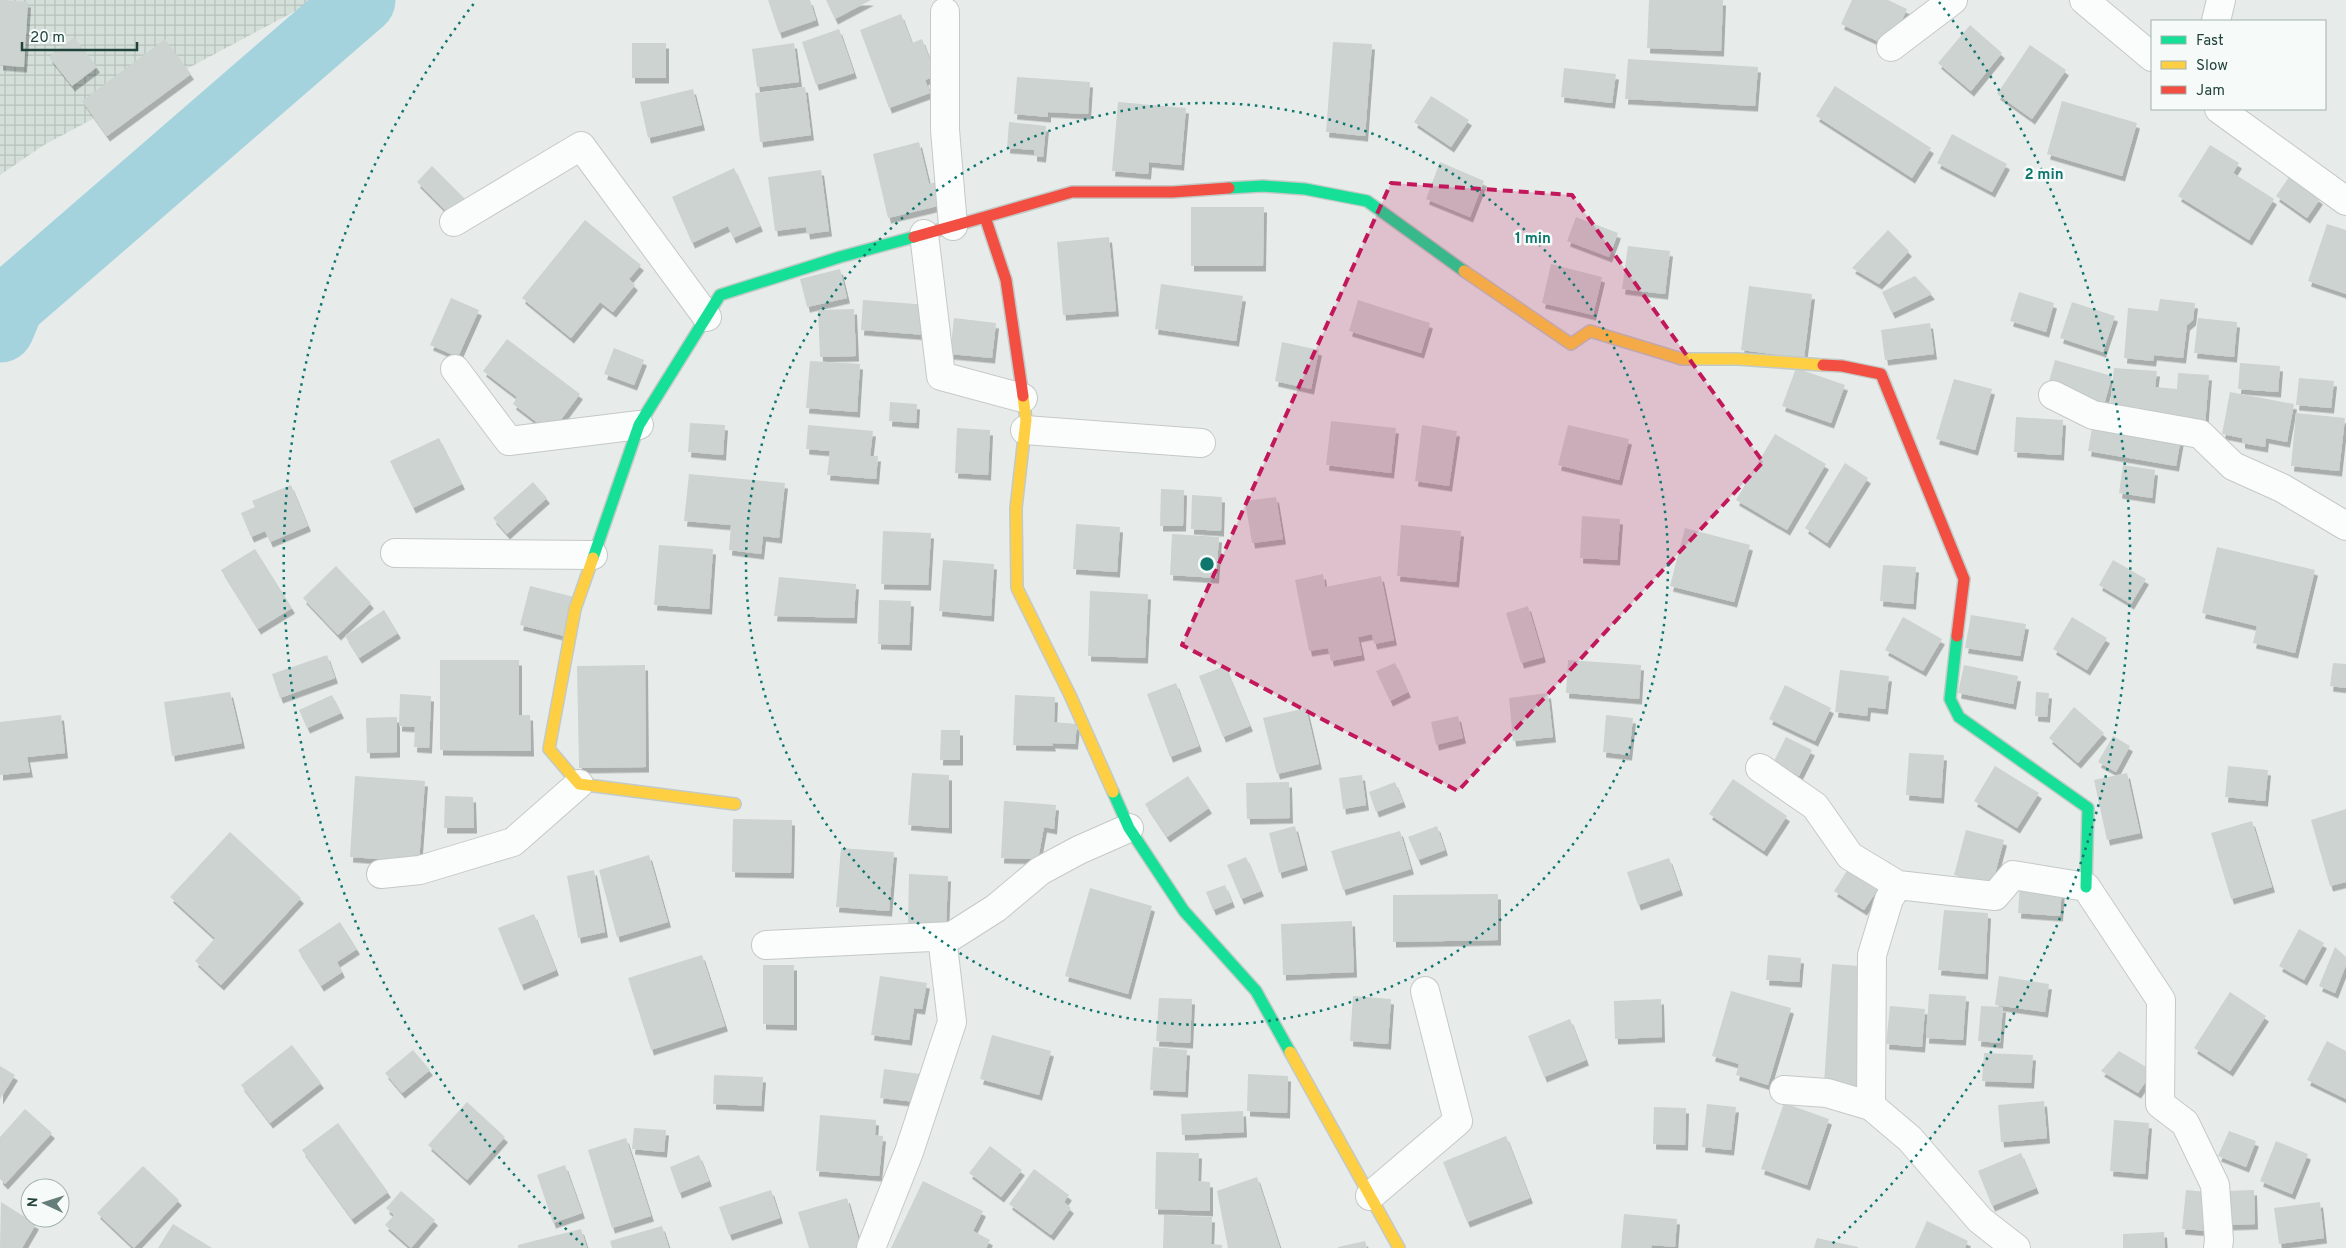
<svg xmlns="http://www.w3.org/2000/svg" width="2346" height="1248" font-family="Overpass,sans-serif">
<style>
.industrial{fill:url(#industrial-grid)}
.lines{fill:none;stroke-linecap:round;stroke-linejoin:round}
.river{stroke:#a4d3de;stroke-width:69}
.building{fill:#cdd3d1;filter:url(#shadow)}
.street-casing{stroke:#c4c9c7;stroke-width:30}
.fast-casing{stroke:#c2cac7;stroke-width:14}
.slow-casing{stroke:#c2cac7;stroke-width:14}
.jam-casing{stroke:#c2cac7;stroke-width:14}
.street{stroke:#fbfcfc;stroke-width:28}
.fast{stroke:#16e098;stroke-width:11}
.slow{stroke:#ffcf43;stroke-width:11}
.jam{stroke:#f24e42;stroke-width:11}
.marked{fill:#c2185b;fill-opacity:0.2;stroke:#c2185b;stroke-width:4;stroke-dasharray:10 6;stroke-linejoin:round}
.ring{fill:none;stroke:#0f766e;stroke-width:2.5;stroke-dasharray:2.5 5}
.centre{fill:#0f766e;stroke:#f6fbf9;stroke-width:2.5}
.ring-label{font-size:15px;text-anchor:middle;font-weight:bold;fill:#0f766e;stroke:#f6fbf9;stroke-width:5;stroke-linejoin:round;paint-order:stroke}
</style>
<defs>
<pattern id="industrial-grid" width="8" height="8" patternUnits="userSpaceOnUse" patternTransform="scale(1.25)"><rect width="8" height="8" fill="#d4dfda"/><path d="M0 4h8M4 0v8" fill="none" stroke="#b6c1bc"/></pattern>
<filter id="shadow"><feDropShadow dx="3" dy="5.5" stdDeviation="0" flood-color="#0004"/></filter>
</defs>
<rect width="100%" height="100%" fill="#e7ecea"/>
<path class="industrial" d="M0,0h316l-272,145 -44,30z"/>
<g class="lines">
<path class="river" d="M0,328l10,-24 351,-304"/>
</g>
<path class="building" d="M0,0l28,2 -4,65 -24,-2z
M768,0h42l6,20 -37,13z
M826,0h45l-36,19z
M1649,0h74l-2,51 -74,-3z
M1852,0h36l19,9 -17,38 -49,-23z
M901,14l11,29 10,-4 14,37 -11,4 5,13 -41,15 -29,-78z
M1970,25l32,28 -31,38 -33,-28z
M839,29l15,44 -38,12 -14,-43z
M74,37l23,30 -25,19 -23,-29z
M165,39l26,35 -84,62 -25,-35z
M1333,42l39,2 -7,92 -39,-4z
M632,43h34v35h-34z
M794,43l5,39 -42,5 -5,-38z
M2030,45l36,25 -34,49 -35,-25z
M1628,59l130,8 -3,39 -130,-7z
M1564,68l52,6 -4,29 -51,-6z
M1017,77l73,5 -2,32 -40,-2v5l-34,-3z
M1835,86l96,62 -19,30 -96,-62z
M805,87l6,48 -51,7 -5,-49z
M693,89l9,36 -54,13 -8,-36z
M1431,96l38,24 -18,27 -37,-25z
M2062,101l75,22 -15,53 -75,-22z
M1118,102l68,6 -5,57 -32,-3 -1,12 -36,-3z
M1009,122l37,4 -3,31 -9,-1v-6l-27,-2z
M1952,134l55,30 -15,28 -55,-29z
M919,142l10,42 8,-2 5,23 -54,13 -15,-64z
M2210,145l29,18 -6,10 41,26 -25,41 -71,-44z
M1440,162l44,19 -14,36 -44,-18z
M432,166l37,37 -15,16 -37,-37z
M734,168l26,58 -27,12 -5,-12 -36,17 -20,-46z
M821,170l8,61 -22,3 -1,-7 -31,4 -7,-54z
M2289,177l31,22 -13,19 -31,-22z
M1191,207h73l-1,59h-72z
M1576,217l42,16 -9,24 -42,-16z
M585,220l56,45 -12,14 6,6 -22,27 -13,-10 -29,36 -49,-40z
M2327,224l19,6v64l-38,-13z
M1888,230l21,21 -30,33 -27,-16z
M1109,237l7,74 -53,4 -6,-73z
M1628,246l42,5 -5,43 -43,-5z
M1551,264l51,13 -9,38 -51,-12z
M840,269l7,29 -40,9 -7,-28z
M1915,276l17,18 -40,19 -10,-21z
M1161,284l82,12 -7,45 -81,-12z
M1749,286l63,8 -8,64 -63,-8z
M2019,292l35,11 -8,29 -36,-11z
M451,298l28,12 -21,47 -28,-12z
M2160,299l35,4 -2,17 -6,5 -4,33 -29,-3 -1,6 -29,-3 4,-50 30,3z
M863,300l66,5 -3,30 -65,-5z
M1358,300l72,23 -9,30 -72,-22z
M2072,302l43,14 -12,36 -43,-14z
M854,309l2,47 -36,1 -2,-47z
M954,318l42,5 -4,35 -42,-4z
M2198,318l39,4 -3,35 -40,-4z
M1930,323l4,31 -49,6 -4,-30z
M507,339l73,55 -29,39 -38,-29 4,-7 -34,-26z
M1282,342l37,8 -8,39 -36,-8z
M614,348l30,12 -10,25 -30,-11z
M2055,360l57,16 -8,29 -57,-17z
M810,361l50,3 -3,48 -51,-4z
M2240,363l40,3 -2,26 -40,-3z
M1796,368l49,17 -14,38 -49,-17z
M2114,368l43,3 -2,16 22,2 1,-16 31,2 -4,50 -96,-9z
M2299,378l35,3 -3,27 -35,-3z
M1954,379l38,10 -17,61 -39,-11z
M2230,392l64,12 -7,38 -21,-4 -1,9 -23,-4v-5l-20,-4z
M890,402l27,2 -1,19 -27,-2z
M2296,413l49,5 -6,53 -48,-5z
M2016,417l47,3 -2,35 -47,-3z
M1331,421l65,7 -5,45 -65,-8z
M2093,422l88,16 -5,28 -88,-15z
M690,423l35,2 -2,30 -35,-3z
M808,425l65,6 -3,25h8l-2,23 -49,-4 3,-24 -24,-2z
M1422,425l35,6 -8,55 -34,-5z
M1568,425l61,14 -10,41 -61,-15z
M957,428l33,2 -2,45 -33,-2z
M1775,434l51,30 -39,66 -51,-30z
M439,438l23,46 -49,24 -23,-47z
M1845,463l23,15 -41,65 -22,-15z
M2123,465l32,5 -3,28 -33,-5z
M689,474l96,9 -6,55 -16,-2 -2,18 -32,-4 2,-25 -47,-4z
M533,482l14,16 -40,36 -14,-16z
M291,485l17,41 -38,16 -5,-11 -14,6 -10,-24 14,-6 -3,-6z
M1161,489l23,1 -1,36h-23z
M1192,495l30,2 -1,34 -30,-2z
M1276,497l7,42 -31,4 -7,-42z
M1582,516l38,3 -3,41 -37,-2z
M1076,524l44,3 -3,45 -44,-3z
M1401,525l60,6 -5,51 -59,-6z
M1685,528l65,17 -16,57 -64,-16z
M883,531l48,2 -3,52 -47,-1z
M1172,534l47,3 -3,41 -46,-3z
M659,545l54,4 -4,60 -55,-4z
M2217,547l98,23 -20,83 -42,-10 4,-17 -55,-13z
M255,549l37,59 -34,21 -37,-59z
M943,560l51,4 -3,52 -52,-5z
M2113,560l33,19 -15,25 -32,-19z
M1883,565l33,2 -3,37 -33,-3z
M336,566l35,37 -33,32 -35,-37z
M1323,574l2,13 56,-11 13,64 -20,4 -2,-10 -14,3 4,18 -31,6 -3,-13 -19,3 -14,-71z
M779,577l77,7 -2,34 -80,-2z
M530,586l44,11 -10,39 -44,-11z
M1090,591l58,3 -3,64 -57,-2z
M879,600l32,1 -2,44 -31,-1z
M1528,606l15,51 -22,6 -15,-50z
M384,610l14,23 -39,25 -14,-22z
M1971,615l55,9 -6,32 -55,-8z
M1903,617l39,22 -19,32 -38,-21z
M2072,617l35,21 -20,32 -34,-21z
M327,655l8,23 -55,20 -8,-24z
M440,660h79v55h11l1,36 -91,-1z
M1568,660l73,5 -2,34 -73,-6z
M1395,663l13,29 -18,9 -14,-30z
M2333,663l13,1v24l-16,-2z
M645,665l1,102 -67,1 -2,-102z
M1964,665l54,11 -5,28 -55,-11z
M1225,666l25,60 -27,11 -24,-61z
M1840,670l49,6 -4,33 -17,-2 -1,9 -32,-4z
M1176,683l23,63 -29,11 -23,-63z
M1785,685l46,23 -16,33 -46,-22z
M230,692l12,51 -70,13 -8,-54z
M2036,692l13,1 -2,24 -12,-1z
M1548,693l5,44 -40,4 -4,-43z
M400,694l31,2 -2,52 -15,-1 1,-20 -16,-1z
M332,695l9,18 -34,15 -8,-18z
M1015,695l40,2 -1,25 23,2 -2,20 -23,-1 1,3 -40,-1z
M2074,707l30,26 -26,30 -29,-25z
M1306,708l13,56 -42,10 -14,-56z
M61,715l4,38 -38,4 3,15 -30,3v-53z
M1606,715l27,3 -4,37 -26,-3z
M1458,716l5,22 -27,7 -5,-23z
M397,717v35l-30,1 -1,-35z
M941,730h19v30h-20z
M2113,736l17,10 -14,26 -18,-10z
M1786,737l26,13 -13,26 -26,-13z
M1909,753l35,2 -3,43 -35,-3z
M1995,766l44,27 -22,35 -43,-27z
M2228,766l40,4 -3,31 -40,-4z
M912,773l37,2v53l-41,-3z
M2127,773l13,60 -33,7 -13,-60z
M1362,775l4,30 -23,4 -4,-31z
M355,776l70,5 -6,81 -69,-5z
M1188,776l21,32 -42,29 -22,-33z
M1733,779l54,37 -23,35 -55,-37z
M1289,782l1,36 -43,1 -1,-36z
M1395,782l8,20 -27,10 -7,-20z
M445,796l28,1 1,31h-30z
M1004,801l52,4 -2,24 -10,-2 -6,32 -37,-1z
M2346,809v73l-16,4 -19,-66z
M733,819l59,1 -1,53 -59,-1z
M2252,821l20,66 -41,12 -20,-66z
M1295,826l10,39 -26,8 -10,-40z
M1437,826l8,24 -27,10 -10,-23z
M1966,830l38,10 -12,45 -38,-10z
M1400,831l11,38 -68,21 -12,-39z
M230,832l71,66 -80,87 -26,-24 20,-23 -45,-41z
M841,848l53,4 -5,59 -53,-4z
M649,855l19,67 -51,15 -18,-67z
M1246,857l15,34 -20,8 -14,-34z
M1669,858l11,32 -42,15 -11,-33z
M1850,866l30,20 -16,24 -30,-19z
M594,870l11,62 -27,6 -11,-62z
M909,874l39,2 -2,52 -38,-2z
M2020,884l42,3 -2,29 -42,-3z
M1225,885l7,17 -19,8 -7,-18z
M1090,888l62,18 -24,88 -63,-18z
M1498,894v46l-105,2v-47z
M1944,910l44,3 -3,61 -47,-4z
M534,914l22,56 -35,15 -23,-57z
M1352,921l2,51 -71,3 -2,-51z
M340,922l17,27 -20,13 5,10 -21,14 -23,-36z
M2299,929l25,14 -20,37 -25,-14z
M2335,947l11,10v8l-11,28 -16,-7z
M702,955l23,71 -74,24 -23,-72z
M1768,955l33,3 -2,24 -33,-2z
M1832,964l39,3 -8,119 -39,-3z
M763,965h31v60l-31,-1z
M880,976l47,7 -5,26 -8,-1 -5,32 -38,-5z
M1999,976l50,8 -4,28 -50,-7z
M1731,991l60,17 -23,77 -32,-10 3,-11 -27,-8z
M2230,992l36,24 -36,55 -36,-23z
M1929,994l37,2 -3,44 -37,-2z
M1353,996l38,3 -3,45 -38,-3z
M1159,998l33,1 -2,44 -34,-2z
M1661,999l1,38 -47,2 -1,-38z
M1890,1006l35,3 -3,38 -36,-3z
M1981,1006l22,1 -3,36 -22,-2z
M1570,1019l16,41 -42,17 -16,-41z
M992,1035l59,16 -12,44 -59,-16z
M2327,1041l19,10v48l-39,-19z
M292,1045l29,38 -51,40 -29,-38z
M1153,1047l34,3 -2,42 -35,-2z
M413,1050l17,20 -28,23 -17,-20z
M2119,1051l34,20 -15,22 -37,-22z
M1984,1053l49,2 -2,28 -49,-2z
M0,1066l15,9 -15,24z
M884,1069l36,5 -4,28 -36,-4z
M1248,1074l40,2 -1,37 -40,-2z
M714,1075l49,2 -2,29 -48,-2z
M2044,1101l3,37 -46,4 -3,-37z
M467,1102l38,35 -38,43 -39,-35z
M1784,1103l45,16 -22,66 -46,-16z
M1707,1104l29,3 -5,43 -29,-3z
M1654,1107l32,1 -1,37 -32,-1z
M25,1109l27,24 -47,51 -5,-5v-42z
M1243,1111l1,21 -62,3 -1,-21z
M820,1115l56,5 -1,15 8,1 -4,40 -63,-5z
M2114,1120l35,3 -4,51 -35,-3z
M338,1123l50,69 -36,27 -50,-69z
M634,1128l32,2 -2,22 -32,-3z
M2229,1131l27,10 -10,26 -28,-11z
M1506,1136l24,62 -63,24 -24,-60z
M626,1138l25,78 -39,12 -24,-78z
M2276,1141l32,13 -16,40 -32,-13z
M990,1146l32,24 -21,27 -32,-24z
M1156,1152l43,1 -1,28 12,1v29l-55,-2z
M2021,1153l15,35 -44,18 -14,-35z
M699,1155l10,26 -30,12 -9,-26z
M565,1165l17,48 -29,10 -16,-48z
M143,1166l36,34 -45,48 -37,-35z
M1034,1169l35,26 -5,7 7,6 -20,27 -42,-31z
M1257,1177l23,71h-52l-11,-57z
M923,1181l60,30 -10,20 17,9 -4,8h-95z
M771,1190l9,28 -51,17 -10,-28z
M2186,1190l21,2 1,39 -26,-2z
M2254,1190l1,34 -30,1 -2,-34z
M401,1191l34,29 -24,28 -26,-23 9,-10 -8,-7z
M847,1198l14,50h-52l-11,-36z
M1,1202l35,22 -14,24h-22z
M2320,1202l4,36 -45,6 -5,-36z
M1624,1214l53,5 -2,28 -23,-2 -1,3h-30z
M1164,1215l48,2 -1,27 11,1v3h-59z
M1927,1221l41,20 -3,7h-50z
M173,1224l39,24h-54z
M662,1226l7,22h-57l-2,-7z
M581,1229l6,19h-69v-3z
M2164,1232l1,16h-42v-14z
M1817,1238l41,9v1h-44z
M1365,1241l2,7h-29v-1z"/>
<g class="lines">
<defs>
<path id="street" d="M2084,0l68,57
M945,12v118l8,96
M2216,21l5,-21
M1891,47l62,-47
M2219,109l127,92
M454,222l127,-76 126,171
M924,234l17,142 82,22
M455,369l54,72 130,-16
M2053,395l40,20 107,19 33,32 49,22 64,38
M1025,430l176,13
M395,553l198,2
M1760,768l55,38 35,50 48,29 -9,14 -17,56 -1,151
M381,874l39,-4 93,-28 66,-58
M1898,885l97,11 18,-21 73,12 75,113 -1,104 25,19 30,62 4,55 -1,8
M766,945l186,-9 44,-28 44,-37 39,-21 50,-22
M1784,1090l43,3 44,13 39,33 70,81 36,28
M1370,1196l88,-75 -33,-130
M871,1248l38,-96 43,-130 -10,-85"/>
<path id="fast" d="M1229,188l34,-2 42,3 62,12 97,70
M593,558l46,-133 81,-130 120,-38 74,-20
M1957,636l-7,63 9,18 129,91 -2,79
M1113,792l16,36 55,83 72,80 34,61"/>
<path id="slow" d="M1464,271l107,73 19,-13 92,28h55l86,6
M1023,396l3,24 -10,88 1,80 53,107 43,97
M593,558l-18,51 -26,140 30,35 156,20
M1290,1052l109,196"/>
<path id="jam" d="M985,217l87,-25h101l56,-4
M914,237l71,-20 21,63 17,116
M1823,365l19,1 39,8 83,205 -7,57"/>
</defs>
<use href="#street" class="street-casing"/>
<use href="#fast" class="fast-casing"/>
<use href="#slow" class="slow-casing"/>
<use href="#jam" class="jam-casing"/>
<use href="#street" class="street"/>
<use href="#fast" class="fast"/>
<use href="#slow" class="slow"/>
<use href="#jam" class="jam"/>
</g>
<path class="marked" d="M1391,183l181,12 191,267 -305,329 -276,-146z"/>
<g class="ring">
<circle cx="1207" cy="564" r="461"/>
<path d="M583 1245A923 923 0 0 1 475 2M1939 2A923 923 0 0 1 1831 1245"/>
</g>
<circle cx="1207" cy="564" r="8" class="centre"/>
<g class="ring-label">
<text x="2044" y="179">2 min</text>
<text x="1533" y="243">1 min</text>
</g>
<rect x="2151" y="20" width="175" height="90" fill="#f6fbf9" stroke="#a1b1ad"/>
<rect x="2161" y="36" width="25" height="8" fill="#16e098" stroke="#a1b1ad"/>
<text x="2196" y="45" font-size="15" fill="#21433c">Fast</text>
<rect x="2161" y="61" width="25" height="8" fill="#ffcf43" stroke="#a1b1ad"/>
<text x="2196" y="70" font-size="15" fill="#21433c">Slow</text>
<rect x="2161" y="86" width="25" height="8" fill="#f24e42" stroke="#a1b1ad"/>
<text x="2196" y="95" font-size="15" fill="#21433c">Jam</text>
<g transform="translate(45 1203) rotate(274)"><circle r="24" fill="#f6fbf9" stroke="#a1b1ad"/>
<path d="M0-4L9 19L0 12L-9 19Z" fill="#667e79"/>
<text y="-8" font-size="14" font-weight="bold" text-anchor="middle" fill="#21433c">N</text>
</g>
<path d="M22 42v8h115v-8" fill="none" stroke="#21433c" stroke-width="2.5"/>
<text x="30" y="42" font-size="15" fill="#21433c" stroke="#f6fbf9" stroke-width="4" paint-order="stroke">20 m</text>
</svg>
